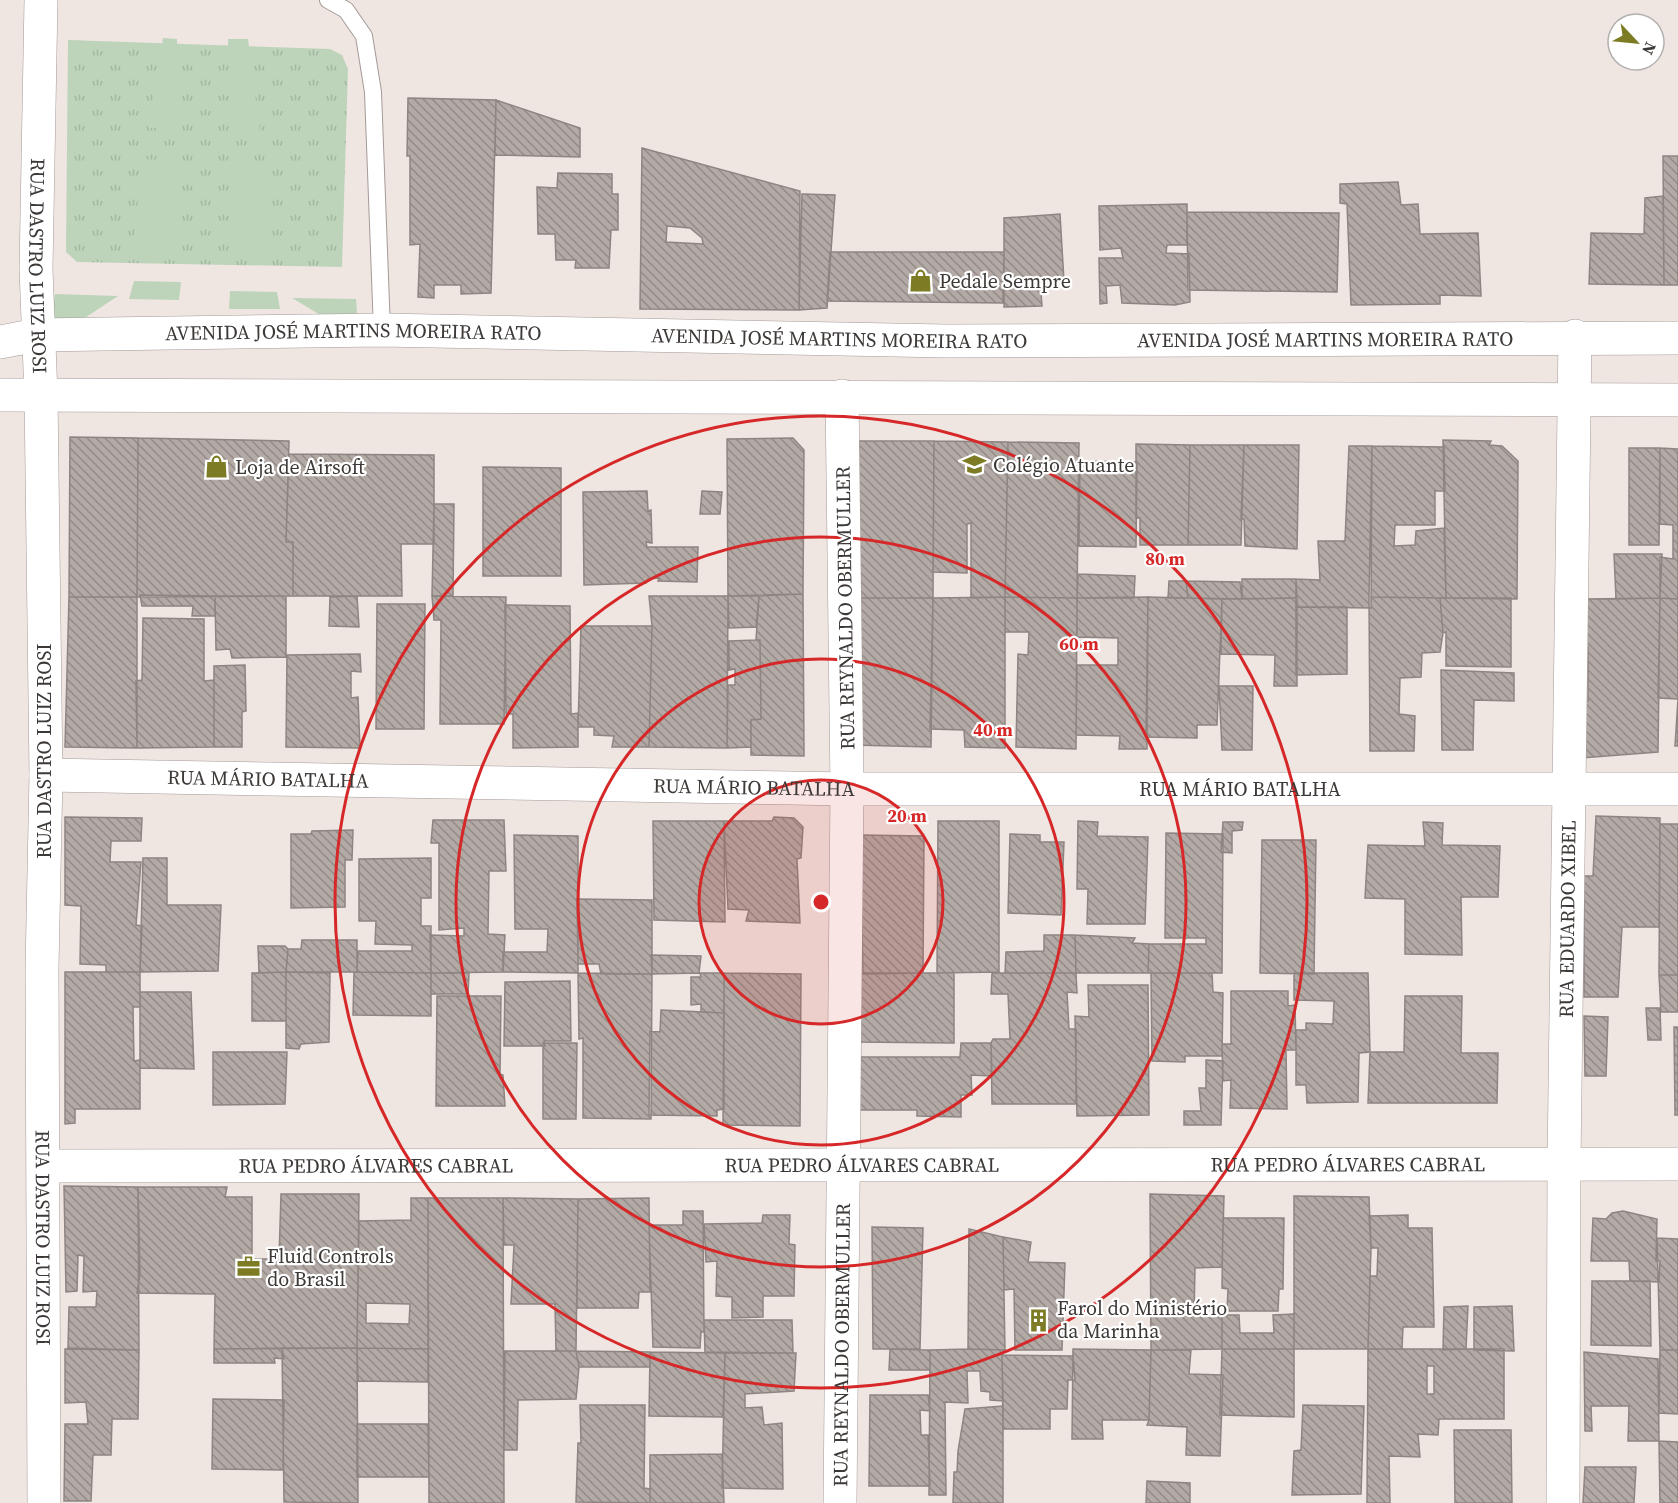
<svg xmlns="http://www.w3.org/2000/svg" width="1678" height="1503" font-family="'Source Serif 4',serif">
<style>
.park{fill:url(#park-tufts)}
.garden{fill:#bdd4bb}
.building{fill:url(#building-back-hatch);stroke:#8e8582;stroke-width:1.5;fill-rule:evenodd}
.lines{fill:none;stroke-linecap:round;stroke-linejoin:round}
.service-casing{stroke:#a49a97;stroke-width:18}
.minor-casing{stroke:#a49a97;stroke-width:34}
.tertiary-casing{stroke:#a49a97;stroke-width:34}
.service{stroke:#fff;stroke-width:16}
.minor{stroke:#fff;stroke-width:33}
.tertiary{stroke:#fff;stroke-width:33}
.ring{fill:none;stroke:#d62828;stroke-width:3}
.labels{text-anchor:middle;stroke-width:4.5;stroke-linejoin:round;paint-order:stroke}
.street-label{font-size:20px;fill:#3d3937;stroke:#fff}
.poi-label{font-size:20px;fill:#3d3937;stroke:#fff;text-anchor:start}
.centre{fill:#d62828;stroke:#fff;stroke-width:3}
.ring-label{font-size:18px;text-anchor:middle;font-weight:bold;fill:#d62828;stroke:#fff;stroke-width:4.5;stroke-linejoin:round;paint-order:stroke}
</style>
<defs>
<pattern id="park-tufts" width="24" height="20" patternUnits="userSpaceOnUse" patternTransform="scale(1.5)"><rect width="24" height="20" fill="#bdd4bb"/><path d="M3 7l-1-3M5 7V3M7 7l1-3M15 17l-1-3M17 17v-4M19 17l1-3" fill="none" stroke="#a3b7a1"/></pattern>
<pattern id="building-back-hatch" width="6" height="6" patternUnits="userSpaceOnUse" patternTransform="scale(1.5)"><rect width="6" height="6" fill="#b3aaa6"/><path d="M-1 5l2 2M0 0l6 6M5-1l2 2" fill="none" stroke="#938b88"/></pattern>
</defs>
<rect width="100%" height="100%" fill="#efe5e1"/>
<path class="park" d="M68,40l262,9 12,6 6,14 -6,198 -265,-5 -11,-10z"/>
<path class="garden" d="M163,38l14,1 -1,88 -27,1z
M228,39h20l12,92 -30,-1z
M143,159l34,2 2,92 -47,-2z
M230,162l33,2 11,89h-44z
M134,281l47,1 -2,18 -50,-1z
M230,291l47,1 3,17h-51z
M55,294l63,2 -41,27 -26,-2z
M292,298l64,1 2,29h-16z"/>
<path class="building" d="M408,98l88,2 -5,193 -30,1v-9h-27v13l-16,-1 2,-53 -10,1v-89h-3z
M496,100l84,28v29l-85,-2z
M642,148l158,43 -1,119 -159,-1zM667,226l23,2 12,10 1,6 -37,-2z
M1663,156h15v129h-14z
M558,173l54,1v20h6v36h-7l-2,38h-34l1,-8h-20l-1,-26h-17l-1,-47 20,1z
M1398,182l3,23 17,-1 2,30 58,-1 3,63 -41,-1v9l-89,1 -4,-101 -7,-1v-19z
M802,194l33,1 -8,113 -28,2z
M1663,196l1,89 -75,-1 2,-51 53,1 1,-36z
M1187,204v41h-20l-1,8 23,1 1,48 -15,3 -53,-2 -2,-18 -14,1 1,17 -7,1 -1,-46h24l-2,-10 -21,2 -1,-44z
M1187,212l152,1 -2,79 -149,-2z
M1060,214l4,67h-24l2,25 -38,1v-89z
M830,252h174l-1,51 -176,-2z
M70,437l68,1 -1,159h-68z
M138,438l151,3 -3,101h7v54l-156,1z
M793,438l11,12 -1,144 -75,2 -1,-157z
M1443,440l48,1 -2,4 13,1 16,15 -1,138 -71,-1z
M859,441h75l-1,157h-77z
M934,441l74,1 -3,155 -34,1v-75l-4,1v49l-34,-1z
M1008,442l71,1 -2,155 -72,-1z
M1136,444l54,1 -2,100h-48v-27h-4z
M1190,445h54l-3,100h-53z
M1244,445h55l-2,104 -52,-3 -1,-27h-3z
M1349,446h23l-1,162 -75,-1v-28l24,1 -2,-39h27z
M1372,446l72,1 1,44h-10v34h-40l-1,21 21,-1 1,-14 28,-3 2,70 -77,-1z
M1629,448h31l-1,97h-30z
M1660,448l18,1v150l-18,-1v-41l13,2v-34l-13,-1z
M289,454l145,1v89h-33l1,52h-109v-54h-7z
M1080,461l57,1 -1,85 -57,-1z
M483,467l78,1v108h-78z
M647,491l1,20 3,-1 1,33 -6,-1 1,5h51l-1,35 -39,-1 1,-3 -11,1 -2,4 -62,2 -1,-93z
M702,491l20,1 -2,22h-20z
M434,504h20l-1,92h-21z
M1614,554h48l-2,44 -44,1z
M1078,574l57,2 -1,22h-57z
M1242,579h54l1,19 -55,1z
M1169,581h17l2,17h-20z
M1186,581l54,1 2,17 -54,-1z
M803,594l1,162 -53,-1v-35l10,-1 -1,-79h-4l3,-44z
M140,595l75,1v20h-23l1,-10h-51z
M215,596h71v61l-54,1 -2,-9 -14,1z
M357,596l2,31 -30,-1 1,-29z
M432,596l74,1 -2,127h-64l1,-104h-7z
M649,596h79l-1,152 -78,-1 3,-121z
M728,596h31l-3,31 -27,1z
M69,597h68v151l-72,-1z
M1005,597v151l-40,-1 -1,-17 -34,-1 3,-131z
M1005,597l72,1 -1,151 -60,-2 2,-93 10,1 1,-23h-24z
M1148,597l-1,152h-28l1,-13 -44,-1 1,-70h41v-27l-41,-1v-39z
M1148,597l74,2 -5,126h-20v13l-51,-1z
M1369,597l71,1 3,35 -3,19 -18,1 -1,24 -21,1 -1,36 16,2 -1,35h-44z
M856,598h77l-2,149 -78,-2z
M1297,598v88h-23l1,-31 -54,-1 1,-55z
M1440,598h71v69l-65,-1v-34l-3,1z
M1660,598l-2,154 -77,6 1,-57h6v-54l-6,-1 3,-47z
M1660,598l18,1v147h-3l3,-47 -20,-1z
M377,604h48l-1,125h-48z
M505,605l65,1 1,108 7,-1v34l-65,1v-34h-7z
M1296,607h51v67l-51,1z
M143,618l61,1v62l10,-1v67l-77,1 -1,-67 6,-1z
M581,626h71l-3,121h-37l2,-11 -20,-1v-8h-16z
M756,640h4l1,79 -10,1v27l-24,1 1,-63h7v-16l-6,1v-29z
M360,654l1,18 -10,-1v27l7,-1 2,51 -74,-1 1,-92z
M245,665l1,46 -4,1v35h-28v-81z
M1441,670l73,3v28l-40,-1 -1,50h-31z
M1219,686h34l-1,64h-30z
M1596,816l64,2 -1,109h-37l-4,70h-34v-96h-7l2,-25h14z
M65,817l77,1 -1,23h-30l-1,21h31l-5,63 6,1 -2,46h-34v-7l-26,-1 1,-58 -16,-1z
M774,817l20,1 9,9 -2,31 -4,1 3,64 -54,-2 3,-11 -21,-1 -4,-88h48z
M433,820h71l2,51h-17l-1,63 17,1 -2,37 -72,1 -1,-38 34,1v-8l-25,2v-87h-8z
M653,821h71l1,101 -71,-2z
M938,821h61v151l-62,1z
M1078,821l20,1 -1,14 51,1 -3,87h-58l1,-35h-11z
M1223,822h20l-1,8 -10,1v22l-11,-1z
M1423,822l20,1 -1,22 58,1 -2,51h-37l1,58 -57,-1v-55l-40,-1 3,-53 57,1z
M1660,824h18v151h-19z
M353,830l-1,30h-7v47l-54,1v-74h20l1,-3z
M1166,833l57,1 -1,139h-74l1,-29h57v-6h-41z
M1010,834l30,1v7h24l-3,73 -53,-2z
M514,835l64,1v137l-75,-1v-20h44l1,-23h-33z
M860,835l64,1 -1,137 -60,1z
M1262,840h54l-2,134 -54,-1z
M143,858h24v47h54l-3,66 -78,1z
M431,858v40h-10v28h10v47l-74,-1 1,-21h54v-6l-37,-1 1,-23h-17v-62z
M577,899l75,1v74h-51l-2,-10h-21z
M1044,935h31l1,38h-71l1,-21 38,-1z
M1075,935l60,3 -3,5 17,1 -1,29h-72z
M302,940h55v32h-71l2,-23h13z
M258,946h27l3,3 -2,23 -27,1z
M651,955l50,1 -2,17 -47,1z
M65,972h75v35h-7l1,54 6,-1v49h-65v14l-10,1z
M286,972l44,1 -1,69 -28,2 -2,5 -13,-1z
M286,972v49h-34v-48z
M354,972l77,1v43l-78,-1z
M431,973h38l-1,21h-37z
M578,973l74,1 -1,145 -68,-1v-80l-4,1z
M700,973h24v40l-23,-1v-8l-10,1v-28h10z
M724,973l77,1 -1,152 -77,-1z
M856,973h98v70l-99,-1z
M992,973h84l1,20 -10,-1 2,37h7v75h-84l-1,-61 2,-4h17l-2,-45h-17z
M1151,973h61l1,19 10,1 -1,63h-37v6l-33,-1z
M1294,973h74l2,79 -11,1 -1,49 -51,1 -1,-18h-10v-55h10v-7l27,1 1,-23 -40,-1z
M1659,975h19v37h-17z
M570,981l1,60h-27l1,5h-41l1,-64z
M1088,985h60l1,130 -72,1 -2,-100 14,1z
M1231,991h57v15l7,-1 1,45h-10l1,59 -57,-1 1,-28 -8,1 -1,-37h9z
M140,992h51l3,77 -54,-1z
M437,996h64l-1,78 3,1 2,31h-69z
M1405,996h57l-1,57h37l-1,50h-129l2,-51h34z
M1646,1008h14l1,32h-13z
M661,1010l63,3v96l-7,1v6l-68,-1 1,-84 10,1z
M1584,1016l24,1 -2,59h-21z
M1674,1027h4v88h-3z
M543,1043h34l-1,76h-33z
M961,1043h30l1,33 -21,-1 1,20h-11v22l-44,-1v-6h-61l-1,-53h105z
M213,1052h74l-2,52 -72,1z
M1206,1060l17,1 -2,64h-37v-14h17l-2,-23h7z
M64,1186l74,1 1,163 -71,-2 1,-41h27l1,-16 -14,1 1,-36 -6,-1 -1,36 -11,1z
M138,1187h89l-2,10h27v62h27l2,-65h78l-2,154 -143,1 1,-55 -78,-1 3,-19z
M1150,1194l74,2 -2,71 -27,1 -1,48 28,-1v34l-71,1z
M1294,1196l75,1 2,51 -3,101h-74z
M411,1198h17v151l-71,-1 2,-127 52,-1z
M428,1198h75l1,305h-75z
M503,1198l75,1 -2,152h-20l-1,-47h-44l3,-59h-10z
M649,1198l1,94h-11l-1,16h-61l1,-109z
M683,1211h20l1,121h-3l-1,16 -47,-1 -4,-122h34z
M1623,1211l34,8 -1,42h4l-1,21 -29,-1 -1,-20h-38l2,-43 13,1 6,-6z
M763,1215h27l-1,29 6,1 -1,51h-31v21l-31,1v-21l-16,-1 1,-35 -11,1 -2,-38 58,-1z
M1408,1215v13h24l2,99h-31l-1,22h-34l2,-73h7l1,-28h-7l-2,-32z
M1223,1218h61l-1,71h-4l-1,22h-51l1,-22 -6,-1z
M872,1227l51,1 -3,121h-47z
M969,1229l34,8 2,113 -37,-1z
M1003,1237l28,5 -3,20 37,1 -3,87h-47l-1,-61 -10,1z
M1657,1238l21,1v111h-18z
M1592,1281h58l1,65 -60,-1z
M366,1303l44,1 -1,20 -43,-1z
M1468,1306l-2,43 -23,1 1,-43z
M1512,1306l2,45 -40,-1v-43z
M1294,1314v35h-72v-34h17l1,18h34l-1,-18z
M704,1320h88l1,33 -88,-1z
M282,1348h75l1,155 -74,-1z
M282,1348l2,11 -10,-1 1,5h-61v-14z
M357,1348l71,1v33l-70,-1z
M65,1349l74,1 -1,69h-26l-1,36h-18l-2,46h-27l1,-77h23l-2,-22 -21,1z
M890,1349l40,1v20h-41z
M968,1349l37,1 -3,5 1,46 -13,-1v-8l-9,-1 -1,-20h-13l1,32 -23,-1 1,93h-17l1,-145z
M1073,1349l78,1 -2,70h-47l1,19h-31z
M1222,1349h72v68l-74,-2z
M1368,1349h136v70h-65l-1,16 -20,-1 2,23 -31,-1 1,47h-23z
M1151,1350h40l-2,24 34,1 -3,81 -34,-1 1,-28 -40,-2 2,-5z
M1660,1350h18v64l-19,-1z
M505,1351h71l3,16 -3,32 -58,1 -1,50h-13z
M576,1351l74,1v15h-71z
M650,1352l75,1 -2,64 -74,-1z
M1584,1352l74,7 1,82h-31l1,-35h-38l1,25h-7z
M725,1353h71l-2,38 -49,3v14l17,-1 2,18 18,-2 1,66 -61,-1z
M1002,1355l71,1 2,24h-7l-1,29h-17v20h-47z
M1427,1366h7v28h-7z
M870,1395h58l2,16 -10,-1 1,25h7l2,51h-61z
M213,1399l71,1 -1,70 -71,-1z
M580,1405h65l-1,83 6,1v14l-74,-1 2,-59h3z
M1303,1405l61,1 -3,88 -69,1 2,-44 7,-1z
M1003,1406v97h-50l1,-31h3l1,-21 7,-42z
M357,1424h71l1,53h-72z
M1454,1430h57l1,73h-57z
M1659,1441l19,1v61h-18z
M722,1454l2,49h-74v-48z
M1585,1467h51l-2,36h-51z
M1147,1481l43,2v20h-44z"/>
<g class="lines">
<defs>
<path id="service" d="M328,0l18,10 18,26 9,56 9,238"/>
<g id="minor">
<path id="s1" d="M41,0l-5,269 5,126 5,380 -4,193 2,535"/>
<path id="s2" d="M46,775l801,14h831"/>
<path id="s3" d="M44,1166l1634,-2"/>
<path id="s4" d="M840,1503l7,-714 -5,-393"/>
<path id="s5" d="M1563,1503l1,-339 11,-828"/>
</g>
<g id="tertiary">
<path id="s6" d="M0,342l37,-7 345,-5 564,11 732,-3"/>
<path d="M0,395l1678,5"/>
</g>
</defs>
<use href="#service" class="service-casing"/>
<use href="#minor" class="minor-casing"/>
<use href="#tertiary" class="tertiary-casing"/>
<use href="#service" class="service"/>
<use href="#minor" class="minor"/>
<use href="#tertiary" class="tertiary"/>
</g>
<circle cx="821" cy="902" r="122" fill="#d62828" fill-opacity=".12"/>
<g class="ring">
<circle cx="821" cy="902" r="122"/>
<circle cx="821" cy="902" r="243"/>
<circle cx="821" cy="902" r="365"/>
<circle cx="821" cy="902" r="486"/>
</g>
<defs>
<symbol id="shop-bare" viewBox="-9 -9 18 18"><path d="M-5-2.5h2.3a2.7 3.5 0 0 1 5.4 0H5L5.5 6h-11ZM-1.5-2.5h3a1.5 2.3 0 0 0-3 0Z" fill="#7d7c24" stroke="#fff" stroke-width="2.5" paint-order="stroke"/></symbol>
<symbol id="school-bare" viewBox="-9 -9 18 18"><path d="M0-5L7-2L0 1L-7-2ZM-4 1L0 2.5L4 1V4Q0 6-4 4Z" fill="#7d7c24" stroke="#fff" stroke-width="2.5" paint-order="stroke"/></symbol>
<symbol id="office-bare" viewBox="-9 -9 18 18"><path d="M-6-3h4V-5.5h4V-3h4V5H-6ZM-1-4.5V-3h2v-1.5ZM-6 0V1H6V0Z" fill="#7d7c24" stroke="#fff" stroke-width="2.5" paint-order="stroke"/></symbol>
<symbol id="building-bare" viewBox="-9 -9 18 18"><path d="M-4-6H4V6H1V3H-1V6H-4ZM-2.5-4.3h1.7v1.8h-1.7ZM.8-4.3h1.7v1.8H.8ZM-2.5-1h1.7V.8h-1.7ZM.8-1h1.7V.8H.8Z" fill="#7d7c24" stroke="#fff" stroke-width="2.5" paint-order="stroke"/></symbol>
</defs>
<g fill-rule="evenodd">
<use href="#shop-bare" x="904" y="264" width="33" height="33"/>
<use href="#school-bare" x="958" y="448" width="33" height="33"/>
<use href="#shop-bare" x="200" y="450" width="33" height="33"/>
<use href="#office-bare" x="232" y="1250" width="33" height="33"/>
<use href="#building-bare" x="1022" y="1304" width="33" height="33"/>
</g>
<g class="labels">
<g class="street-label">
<text dy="7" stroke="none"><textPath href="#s1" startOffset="266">RUA DASTRO LUIZ ROSI</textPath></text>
<text dy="7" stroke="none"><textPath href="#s6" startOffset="354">AVENIDA JOSÉ MARTINS MOREIRA RATO</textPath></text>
<text dy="7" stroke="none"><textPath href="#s6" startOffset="840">AVENIDA JOSÉ MARTINS MOREIRA RATO</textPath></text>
<text dy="7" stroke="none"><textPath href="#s6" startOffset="1326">AVENIDA JOSÉ MARTINS MOREIRA RATO</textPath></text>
<text transform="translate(845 608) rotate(-91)" y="7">RUA REYNALDO OBERMULLER</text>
<text transform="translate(44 751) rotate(-90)" y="7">RUA DASTRO LUIZ ROSI</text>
<text dy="7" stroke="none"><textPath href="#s2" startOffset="222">RUA MÁRIO BATALHA</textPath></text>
<text dy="7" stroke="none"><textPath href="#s2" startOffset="708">RUA MÁRIO BATALHA</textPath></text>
<text dy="7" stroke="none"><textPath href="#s2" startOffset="1194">RUA MÁRIO BATALHA</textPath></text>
<text dy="7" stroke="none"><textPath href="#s5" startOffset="584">RUA EDUARDO XIBEL</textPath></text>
<text dy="7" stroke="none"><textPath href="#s3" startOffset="1304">RUA PEDRO ÁLVARES CABRAL</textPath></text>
<text dy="7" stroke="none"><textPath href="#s3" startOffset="818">RUA PEDRO ÁLVARES CABRAL</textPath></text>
<text dy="7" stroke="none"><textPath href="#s3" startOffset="332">RUA PEDRO ÁLVARES CABRAL</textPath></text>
<text dy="7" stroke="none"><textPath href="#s1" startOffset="1238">RUA DASTRO LUIZ ROSI</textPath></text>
<text dy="7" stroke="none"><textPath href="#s4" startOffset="158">RUA REYNALDO OBERMULLER</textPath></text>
</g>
<g class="poi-label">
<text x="939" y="288">Pedale Sempre</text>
<text x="993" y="472">Colégio Atuante</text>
<text x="235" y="474">Loja de Airsoft</text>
<text x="267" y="1263">Fluid Controls<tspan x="267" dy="23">do Brasil</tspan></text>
<text x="1057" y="1315">Farol do Ministério<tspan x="1057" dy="23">da Marinha</tspan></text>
</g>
</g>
<circle cx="821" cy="902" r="9" class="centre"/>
<g class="ring-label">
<text x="1165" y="565">80 m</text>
<text x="1079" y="650">60 m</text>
<text x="993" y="736">40 m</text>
<text x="907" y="822">20 m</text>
</g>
<g transform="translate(1636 42) rotate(116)"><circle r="28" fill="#ffffff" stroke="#b1b0af" stroke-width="1.5"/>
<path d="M0-4.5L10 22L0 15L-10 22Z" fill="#7d7c24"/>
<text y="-9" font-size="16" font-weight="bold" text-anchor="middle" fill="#3d3937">N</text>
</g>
</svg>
